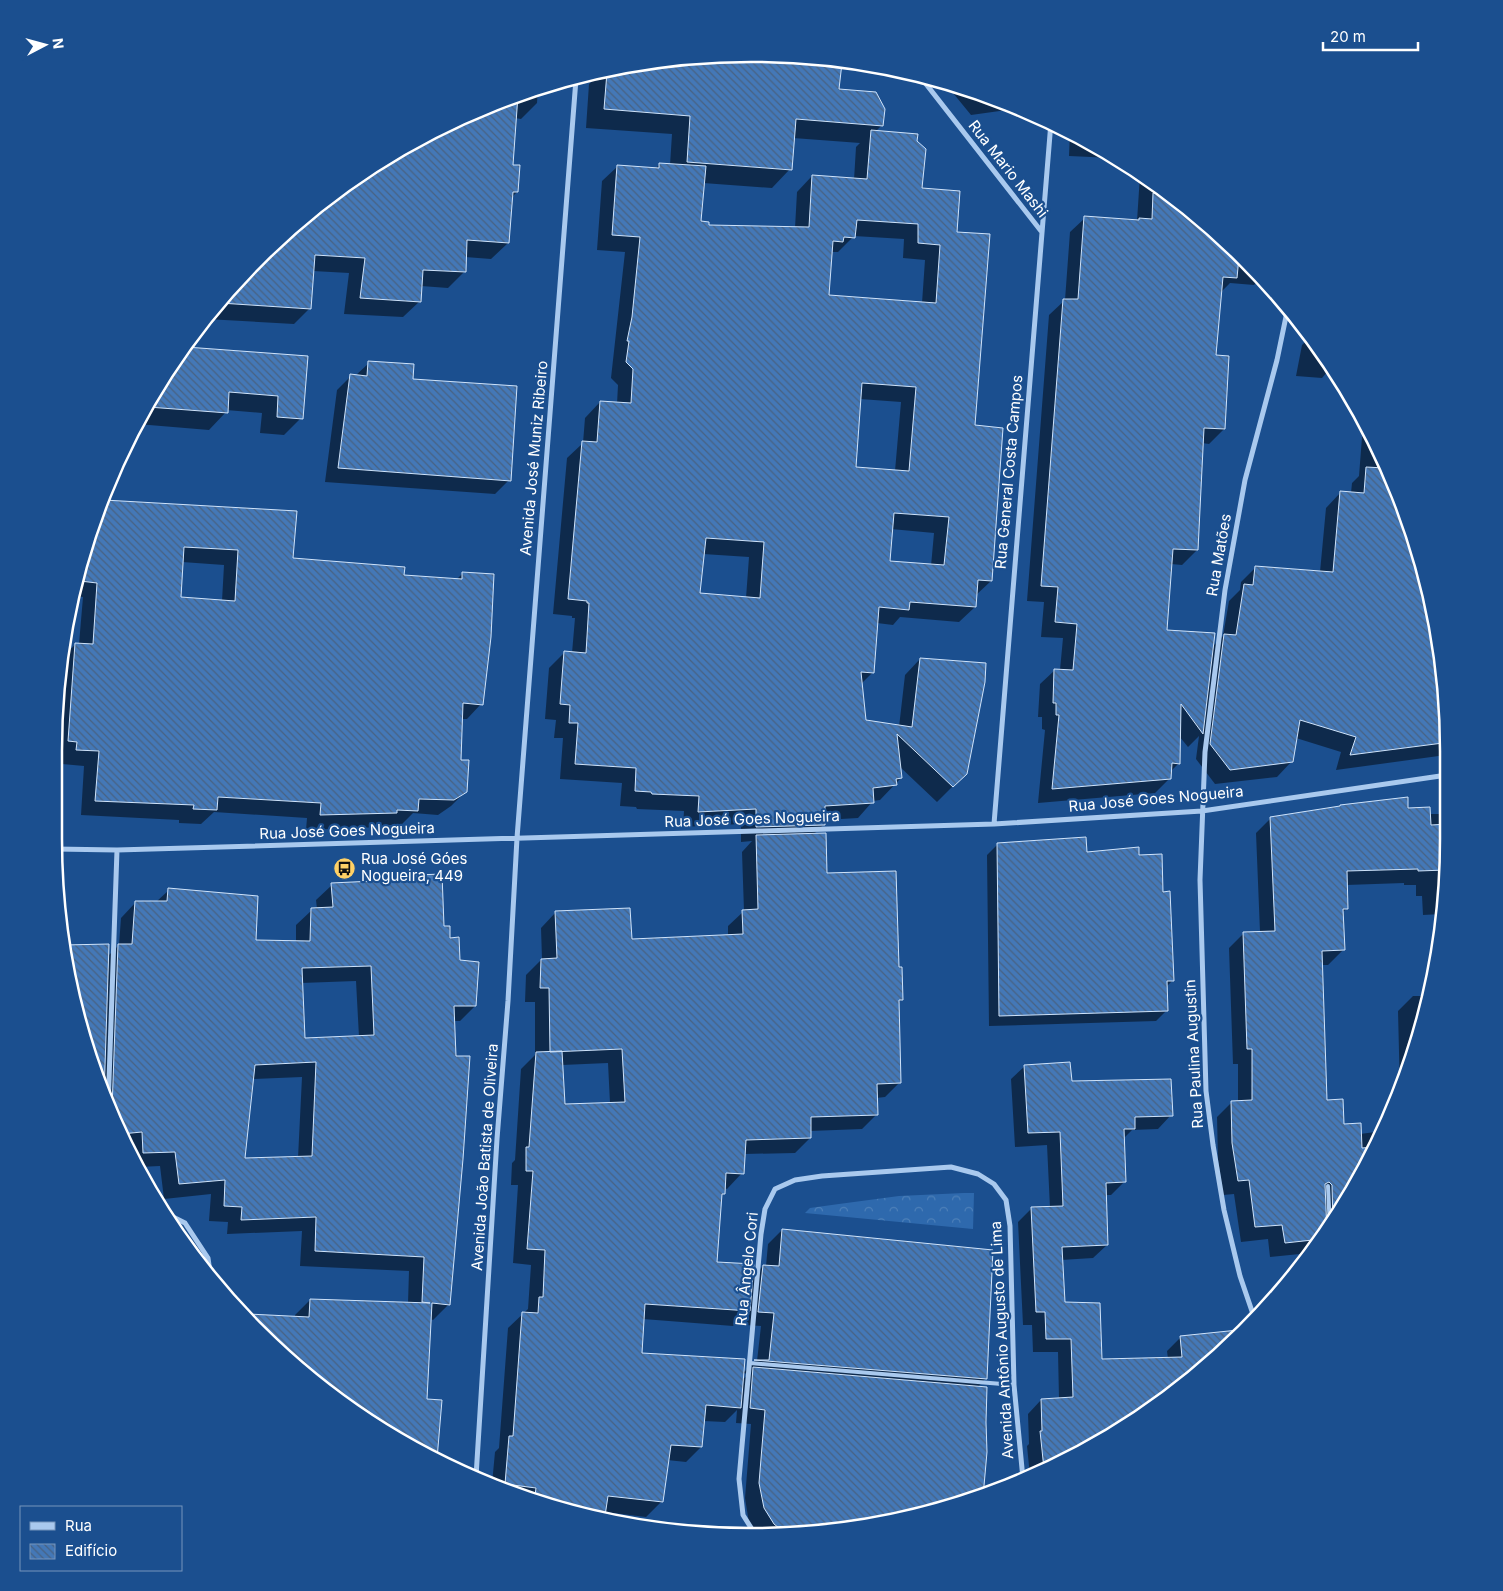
<svg xmlns="http://www.w3.org/2000/svg" width="1503" height="1591" font-family="Inter,sans-serif">
<style>
.forest{fill:url(#forest-crowns)}
.shadow{fill:#0007;fill-rule:evenodd}
.building{fill:url(#building-back-hatch);stroke:#cfe3fa;fill-rule:evenodd}
.lines{fill:none;stroke-linecap:round;stroke-linejoin:round}
.service{stroke:#a9c9ee;stroke-width:4}
.minor{stroke:#a9c9ee;stroke-width:5}
.labels{text-anchor:middle;stroke-width:4.5;stroke-linejoin:round;paint-order:stroke}
.street-label{font-size:15px;fill:#fff;stroke:#1b4f8f}
.poi-label{font-size:15px;fill:#fff;stroke:#1b4f8f;text-anchor:start}
.rim{fill:none;stroke:#fff;stroke-width:2.5}
</style>
<defs>
<pattern id="forest-crowns" width="20" height="18" patternUnits="userSpaceOnUse" patternTransform="scale(1.25)"><rect width="20" height="18" fill="#2e69ad"/><path d="M2 6a3 3 0 1 1 6 0M12 15a3 3 0 1 1 6 0" fill="none" stroke="#4d80b9"/></pattern>
<pattern id="building-back-hatch" width="6" height="6" patternUnits="userSpaceOnUse" patternTransform="scale(1.25)"><rect width="6" height="6" fill="#4478b7"/><path d="M-1 5l2 2M0 0l6 6M5-1l2 2" fill="none" stroke="#486282"/></pattern>
</defs>
<rect width="100%" height="100%" fill="#1b4f8f"/>
<path class="forest" d="M964,1193h10l-1,36 -168,-16 5,-5 29,-4 60,-8z"/>
<path class="shadow" d="M797,55l43,7 -2,28 44,35 -7,7 81,101 18,194 17,154 -16,15v11l-16,15 -59,-5 -7,8 -16,-2 -4,49 -12,12 4,37 34,6 6,-52 15,-16 46,114 -29,29 -38,-36 2,12 -21,22 -7,1 -15,17 -34,2v4l-11,11 13,39 72,94 4,31 -4,4 2,79 -15,15 -9,1 1,16 -15,15 -52,2v7l-15,15 -51,1 -2,19 -15,16 -3,-1v5l-4,4 -4,66 35,15 12,-12h3l2,-22 14,-14 204,148 -8,9 3,111 -139,33 -85,3 -8,-11 -4,-25 6,-74 -15,-1 1,-13 -12,12 -22,-1 -2,26 -15,15 -19,-2 -6,42 -15,15 -41,-5 -1,4 -77,-16 -35,-16 3,-32 4,-4 9,-120 20,-19 3,-44 -18,-2 5,-78h-7l1,-22 3,-3 6,-91 14,-14v-53h-10l1,-27 16,-16 -1,-31 15,-16 75,28 97,-4v-10l16,-15 -2,-59 10,-11 -11,1v-18l-58,3 1,-16 -47,-2 -1,-2 -16,-1 2,-23 -62,-4 3,-41h-9l2,-18 -11,-1 4,-51 16,-16 7,1 3,-35h-3v-2l-19,-2 14,-156 16,-15 2,-25 15,-16 17,2 1,-19 -7,-7 14,-126 -28,-2 5,-69 16,-15 37,3 5,-5 10,1 2,-31 -86,-6 3,-44 11,-10 61,-14zM793,138l67,5 -4,4 -2,33 -42,-4 -15,16 -2,36 -88,-2 -7,-4 3,-39 69,5 18,-19zM854,236l50,3 -1,19 22,2 -3,43 -94,-7 4,-44h6zM860,399l41,3 -6,69 -40,-3zM891,529l43,4 -3,33 -43,-4zM703,554l46,3 -3,41 -47,-3zM608,1063l2,40 -46,2 -2,-40zM746,1313l-1,12 16,1 -4,35h-2l-12,12 -102,-19 2,-35 90,7zM743,1373l6,1 -7,6z
M944,82l70,27 -43,6z
M538,88l-1,15 -16,16 -6,-1 -4,48 6,26 -5,5 -4,46 -17,16 -26,-2 -1,15 -16,16 -27,-2 -1,15 -17,16 -59,-3 5,-41 -36,-2 -3,37 -16,16 -88,-5 86,-92 111,-80 124,-56z
M1070,132l43,26 -44,-2z
M1140,175l36,23 85,79 -7,8 -24,-2 -9,9 -6,64 9,73 -15,15 -7,-1 -5,107 -15,15 -11,-1 -5,67 46,16 11,-11 6,-35 11,-11 1,-8 15,-15 64,5 6,-64 15,-16 10,1 1,-10 7,-7 3,-39 6,-7 44,97 31,134 3,94 -110,15 5,-18 -45,-14 -4,23 -15,16 -62,7 -19,-25 3,-23 -11,11 -9,-11v27l-9,9v6l-15,15 -117,10 7,-73 -3,-1v-12h-4l2,-33 15,-14h5l3,-32 -22,-1 3,-35 -17,-1 22,-286 16,-15 5,-68 15,-14 52,3z
M1309,338l21,28 -1,4 -7,8 -26,-2 6,-31z
M185,348l121,9 -5,61 -17,17 -24,-2 2,-20 -36,-3v2l-17,18 -72,-6z
M369,363l42,17 98,100 -14,14 -170,-12 12,-92 14,-14h4z
M104,501l188,58 111,17 53,4 7,-7 18,131 -14,15h-6l-2,42 7,30 -15,15 -13,9 -25,-2 -12,12h-17l-3,2 -75,3 1,-12 -93,-6 -13,12 -22,-1v-3l-98,-5 3,-49 -22,-2v-8h-7v-22l4,-49 4,-29 13,-12h3l4,-47 -10,-1 5,-25zM182,562l42,3 -2,36 -43,-3z
M1407,809l22,5h19l1,26 -7,74 -19,1 -1,-19h-6v-11h-12v-2l-58,2 1,23 -5,5 1,37 -15,15h-7l5,136 17,24 17,9 23,-3 -52,96 -21,26 -40,4 -2,-18 -27,3 -7,-48 -11,1 -5,-36 -1,-42 15,-15h6v-38h-5l-4,-116 15,-15 16,-1 -4,-99 15,-15z
M998,844l88,10 52,2 24,37 10,88 -6,6v24l-10,10 -167,5 -2,-171z
M417,876l42,85 16,45 -15,15h-6l-6,284 -15,15 -3,-1 -4,82h14l-4,58 -33,-15 -112,-80 -42,-49 46,3v-3l15,-15 98,3 1,-32 -109,-5 2,-35 -75,3 1,-12 -19,-1 2,-27 -47,5 -4,-33 -21,1 -32,-60 -40,-131 41,-20 11,-11 2,-27 15,-16h20l13,-12 86,51 41,1v-17l16,-15 5,-1 -1,-9 16,-15 80,-4zM356,981l3,56 -55,2 -3,-56zM302,1077l-4,81 -54,2 8,-81z
M1413,996h17l-30,97 -2,-82z
M1025,1066l146,49 -13,14 -26,1 -9,9 2,42 -14,14h-6l2,50 -14,13 -32,2 2,43 38,58 67,-2 -1,-8 14,-14 40,-4 1,17 -121,94 -71,32 -3,-30 2,-2 -1,-30 13,-14 18,-1 -1,-47h-25l-1,-27h-9l-5,-103 14,-14h18l-3,-63 -32,2 -4,-68z"/>
<path class="building" d="M797,55l45,8 -3,26 37,3 9,17 -2,17 -87,-7 -4,51 -105,-8 3,-46 -86,-7 3,-37 54,-12z
M518,95l-5,70h7l-2,27h-5l-4,51 -42,-3 -1,32 -43,-2 -2,32 -61,-4 5,-40 -50,-3 -4,54 -91,-6 72,-76 111,-80z
M871,130l47,4 -1,7 9,8 -4,39 38,3 -3,41 33,2 -15,191 28,3 -11,153 -14,-1 -2,27 -66,-5 -1,8 -30,-3 -5,66 -13,-1 5,48 46,7 8,-69 66,5 -1,19 -18,92 -14,13 -56,-53 5,44 -6,1 1,6 -24,3 1,15 -49,3v19l-69,2v-18l-58,3 1,-16 -47,-2 -1,-2 -16,-1 1,-23 -61,-4 3,-41h-9l1,-18 -10,-1 4,-53 22,2 3,-50h-2v-2l-19,-2 14,-158 15,1 3,-41 31,2 2,-34 -7,-7 3,-21h-2l5,-24 8,-80 -28,-2 5,-70 42,3v-5l47,3 -5,55 8,1v3l100,2 3,-52 55,4zM857,220l61,4v19l22,2 -4,58 -107,-8 4,-54 10,1 1,-5 11,1zM862,383l54,4 -7,84 -53,-4zM894,513l55,4 -5,48 -54,-4zM706,538l58,4 -4,56 -60,-5z
M1153,193l16,1 7,4 63,59 -2,21 -14,-1 -7,78 13,1 -4,73 -21,-1 -6,122 -25,-1 -6,81 48,3 -12,101 -22,-30 -1,60 -8,-1 -1,16 -119,10 7,-74h-3v-12h-3l1,-34 19,1 4,-46 -22,-2 3,-35 -17,-1 22,-287h15l6,-83 55,4v-2l13,1z
M186,347l122,9 -5,63 -26,-2 1,-21 -49,-4 -1,21 -80,-6z
M368,361l46,3 -1,15 104,7 -6,95 -173,-13 12,-94 17,2z
M1366,467l19,1 27,59 31,134 3,72 -3,10 -93,12 6,-18 -56,-17 -7,42 -63,8 -20,-26 14,-110 12,1 8,-51 9,1 2,-19 78,6 7,-81 24,2z
M104,500l193,11 -4,47 112,9 -1,8 58,4v-7l32,2 -3,63 -8,68 -20,-2 -2,57h8l-2,32 -13,8 -35,-1 -1,12 -21,-1v3l-77,2 1,-12 -103,-6 -1,13 -24,-1 1,-4 -99,-4 4,-50 -23,-1 1,-8 -9,-1 7,-98 18,1 4,-61 -17,-2 1,-20zM184,547l54,3 -3,51 -54,-4z
M1408,797v11l22,-1 1,18 18,-1v16l-3,30 -28,1v-2l-71,2 1,38h-5l2,41 -23,1 5,149 16,-1 1,25 17,-1 1,25 12,-1 -41,77 -1,-39 -3,-3 -4,2 2,49 -5,6 -37,4 -3,-18 -27,2 -6,-47 -11,1 -6,-38 -1,-42 21,-1v-51h-5l-4,-117 32,-1 -5,-114 70,-11v-1z
M826,833l1,40 69,-2 3,96h3l1,33h-4l2,83 -24,1 1,31 -67,2v21l-65,2 -2,34 -18,-1 -1,21h-3l-5,68 37,2 -4,47 -105,-7 -3,49 103,6 -4,49 -35,-3 -4,42 -31,-2 -8,57 -55,-6 -3,20 -71,-14 2,-14 -31,-4 4,-48h4l9,-124 16,1 1,-16h4l2,-47 -18,-1 6,-78h-7v-24h3l7,-95 26,-1 3,53 60,-2 -3,-53 -72,3 -1,-64h-9l1,-29 16,-1 -2,-47 75,-3 2,31 111,-5 -1,-24 16,-1 -2,-74z
M1086,837l1,15 52,-5v8l23,-1 1,38 7,-1 4,90h-7l1,30 -169,5 -2,-173z
M442,874l2,52h6v12l9,-1 1,23 19,2 -3,44h-22l2,50h14l-7,103 -13,146 -18,-2 -5,96 15,1 -5,59 -34,-15 -112,-80 -43,-50 61,3 1,-18 120,4 -8,-1 2,-45 -109,-6 1,-34 -75,3 1,-13 -18,-1 1,-26 -46,4 -4,-32 -32,1 -1,-21 -21,2 -11,-21 2,-4 6,-165h14l3,-43h32l1,-13 90,8 -2,44 54,1 1,-33 22,-1 -2,-24 86,-4 -1,-4zM371,966l3,69 -69,3 -3,-70zM316,1062l-4,94 -67,2 10,-93z
M109,944l-5,153 -37,-121 -3,-31z
M1070,1062l2,19 99,-2 2,37 -38,1v12h-11l2,53 -20,1 2,62 -46,2 3,55 35,1 2,56 80,-2 -2,-21 68,-7 -147,115 -57,25 -4,-38h2l-1,-32 32,-2 -2,-58h-25l-1,-27h-9l-5,-105 32,-1 -3,-74 -32,1 -4,-68z
M782,1229l211,21 -6,129 -233,-19h15l5,-47 -16,-1 5,-47 16,1z
M753,1367l234,20 -1,35 1,30 -4,45 -7,3 -134,31 -57,2 -11,-9 -10,-16 -5,-25 6,-73 -15,-2z"/>
<g class="lines">
<path class="service" d="M1328,1186l2,44
M750,1363l264,22"/>
<path class="minor" d="M919,75l122,156
M994,824l57,-702
M55,849l62,1 877,-26 208,-13 245,-36
M108,1109l9,-259
M163,1212l22,11 23,35 2,14
M1255,1320l-15,-44 -16,-66 -11,-65 -7,-54 -6,-211 5,-128 20,-162 20,-110 32,-120 11,-53
M476,1477l21,-338 11,-138 9,-163 59,-759
M755,1534l-12,-19 -4,-36 22,-245 4,-25 10,-20 20,-9 27,-4 129,-9 27,7 16,10 12,16 4,26 4,159 9,94"/>
</g>
<defs>
<symbol id="bus-disc" viewBox="-11 -11 22 22"><circle r="9.5" fill="#ffd166" stroke="#1b4f8f"/><path d="M-5-6H5V4H4V6H2V4H-2V6H-4V4H-5ZM-3.5-4V0h7V-4ZM-3.5 1.2v1.5H-2V1.2ZM2 1.2v1.5H3.5V1.2Z" fill="#111"/></symbol>
</defs>
<g fill-rule="evenodd">
<use href="#bus-disc" x="332" y="856" width="25" height="25"/>
</g>
<g class="labels">
<g class="street-label">
<text transform="translate(1008 169) rotate(52)" y="5">Rua Mario Mashi</text>
<text transform="translate(534 458) rotate(-85)" y="5">Avenida José Muniz Ribeiro</text>
<text transform="translate(1009 472) rotate(-85)" y="5">Rua General Costa Campos</text>
<text transform="translate(1219 555) rotate(-80)" y="5">Rua Matões</text>
<text transform="translate(1156 799) rotate(-5)" y="5">Rua José Goes Nogueira</text>
<text transform="translate(752 819) rotate(-2)" y="5">Rua José Goes Nogueira</text>
<text transform="translate(347 831) rotate(-2)" y="5">Rua José Goes Nogueira</text>
<text transform="translate(1194 1054) rotate(-93)" y="5">Rua Paulina Augustin</text>
<text transform="translate(485 1157) rotate(-86)" y="5">Avenida João Batista de Oliveira</text>
<text transform="translate(747 1269) rotate(-84)" y="5">Rua Ângelo Cori</text>
<text transform="translate(1002 1340) rotate(-93)" y="5">Avenida Antônio Augusto de Lima</text>
</g>
<g class="poi-label">
<text x="361" y="864">Rua José Góes<tspan x="361" dy="17">Nogueira, 449</tspan></text>
</g>
</g>
<path d="M0 0H1503V1591H0ZM751 62H751A689 689 0 0 1 1440 751V839A689 689 0 0 1 751 1528H751A689 689 0 0 1 62 839V751A689 689 0 0 1 751 62Z" fill="#1b4f8f" fill-rule="evenodd"/>
<path class="rim" d="M751 62H751A689 689 0 0 1 1440 751V839A689 689 0 0 1 751 1528H751A689 689 0 0 1 62 839V751A689 689 0 0 1 751 62Z"/>
<rect x="20" y="1506" width="162" height="65" fill="#1b4f8f" stroke="#7695bc"/>
<rect x="30" y="1522" width="25" height="8" fill="#a9c9ee" stroke="#7695bc"/>
<text x="65" y="1531" font-size="15" fill="#ffffff">Rua</text>
<rect x="30" y="1544" width="25" height="15" fill="url(#building-back-hatch)" stroke="#7695bc"/>
<text x="65" y="1556" font-size="15" fill="#ffffff">Edifício</text>
<g transform="translate(45 45) rotate(84)" stroke="#1b4f8f" stroke-width="4" paint-order="stroke">
<path d="M0-4L9 19L0 12L-9 19Z" fill="#ffffff"/>
<text y="-8" font-size="14" font-weight="bold" text-anchor="middle" fill="#ffffff">N</text>
</g>
<path d="M1323 42v8h95v-8" fill="none" stroke="#ffffff" stroke-width="2.5"/>
<text x="1330" y="42" font-size="15" fill="#ffffff" stroke="#1b4f8f" stroke-width="4" paint-order="stroke">20 m</text>
</svg>
